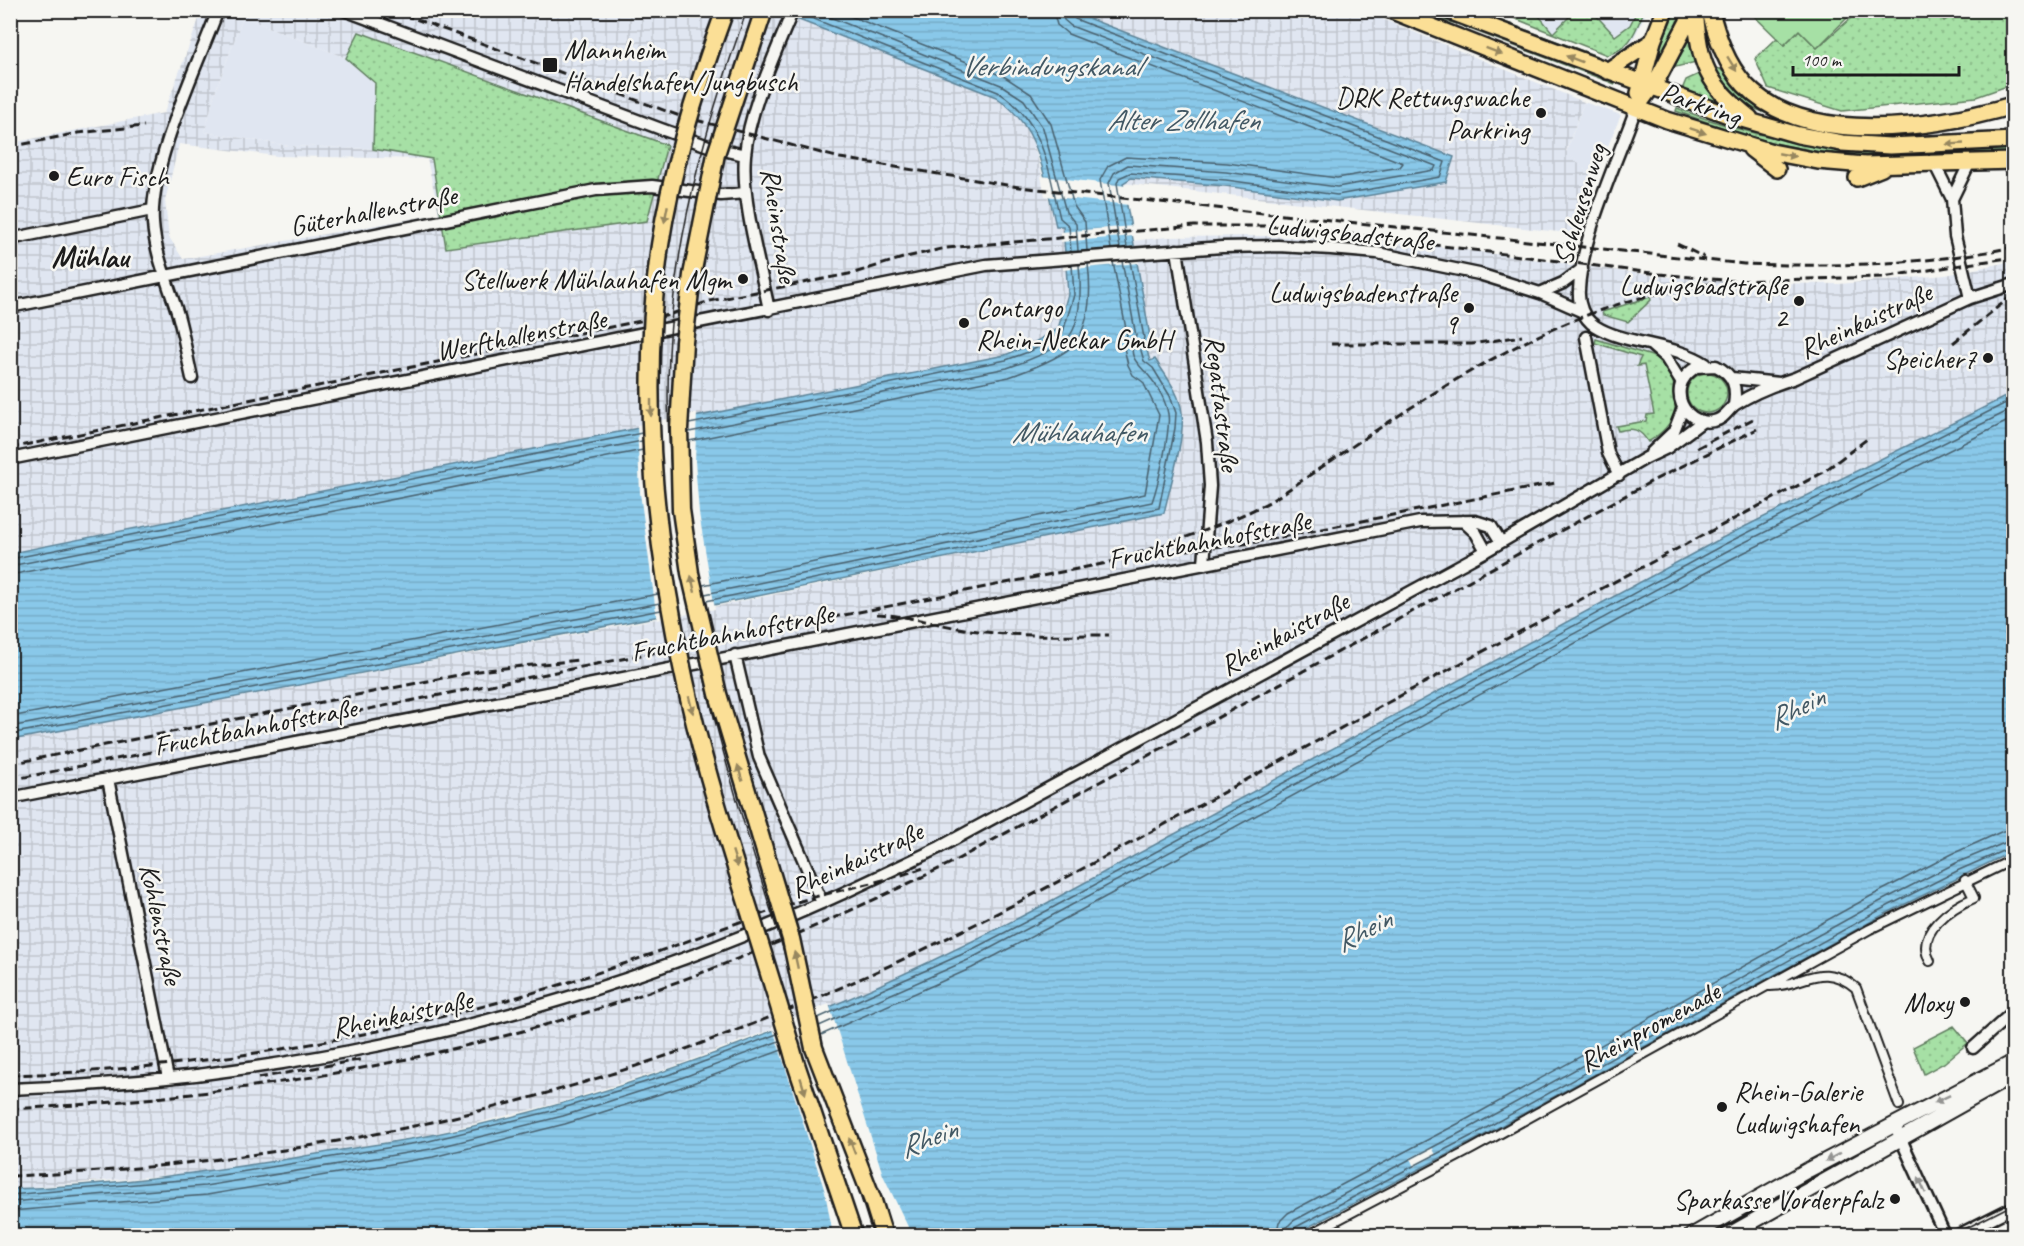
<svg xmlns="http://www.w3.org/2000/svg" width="2024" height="1246" font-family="Caveat,sans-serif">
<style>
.built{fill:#e0e6f1}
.industrial{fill:url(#industrial-grid);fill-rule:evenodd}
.grass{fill:url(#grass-dots);stroke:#617e60;stroke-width:1.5}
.garden{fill:#a6e0a5;stroke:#617e60;stroke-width:1.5}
.water{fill:url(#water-rules);stroke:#5d8397;stroke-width:1.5}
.pier{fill:#f6f6f2}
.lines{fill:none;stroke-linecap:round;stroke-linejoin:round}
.shore{stroke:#48616e;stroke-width:1.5}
.pedestrian-casing{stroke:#1c1c1c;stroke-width:12}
.minor-casing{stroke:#1c1c1c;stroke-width:15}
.secondary-casing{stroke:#1c1c1c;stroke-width:18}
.primary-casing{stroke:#1c1c1c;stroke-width:20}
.trunk-casing{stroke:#1c1c1c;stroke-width:21}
.pedestrian{stroke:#f6f6f2;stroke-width:8}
.minor{stroke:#f6f6f2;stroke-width:10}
.secondary{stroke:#f6f6f2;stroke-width:14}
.primary{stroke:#fbdf96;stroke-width:15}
.trunk{stroke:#fbdf96;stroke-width:16}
.tram{stroke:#1c1c1c;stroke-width:1.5}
.rail{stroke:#1c1c1c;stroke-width:3;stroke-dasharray:9 4.5;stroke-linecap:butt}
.trunk-bridge-casing{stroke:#1c1c1c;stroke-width:21;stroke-linecap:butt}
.trunk-bridge{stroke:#fbdf96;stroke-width:16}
.oneway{fill:#97875f}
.oneway2{fill:#949492}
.poi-dot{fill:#1c1c1c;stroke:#f6f6f2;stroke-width:2}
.labels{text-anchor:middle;stroke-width:5;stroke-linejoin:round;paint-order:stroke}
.poi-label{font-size:28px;fill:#1c1c1c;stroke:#f6f6f2;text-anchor:end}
.street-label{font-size:28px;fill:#1c1c1c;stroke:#f6f6f2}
.water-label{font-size:30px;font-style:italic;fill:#425864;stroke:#f6f6f2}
.neighbourhood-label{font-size:30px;font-weight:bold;fill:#1c1c1c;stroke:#f6f6f2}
</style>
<defs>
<pattern id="industrial-grid" width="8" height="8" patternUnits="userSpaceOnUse" patternTransform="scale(1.5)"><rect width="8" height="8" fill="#e0e6f1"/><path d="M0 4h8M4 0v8" fill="none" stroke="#c0c5ce"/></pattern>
<pattern id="grass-dots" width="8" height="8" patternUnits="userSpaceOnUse" patternTransform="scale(1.5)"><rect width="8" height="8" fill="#a6e0a5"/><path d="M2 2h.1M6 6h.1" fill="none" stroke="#8ec08d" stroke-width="1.8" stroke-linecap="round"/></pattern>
<pattern id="water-rules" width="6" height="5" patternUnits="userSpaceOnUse" patternTransform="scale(1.5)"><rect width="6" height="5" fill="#89c8e9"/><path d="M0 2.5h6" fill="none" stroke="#76abc7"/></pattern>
</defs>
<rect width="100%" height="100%" fill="#f6f6f2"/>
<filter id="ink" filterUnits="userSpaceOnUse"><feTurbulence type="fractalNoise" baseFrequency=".0167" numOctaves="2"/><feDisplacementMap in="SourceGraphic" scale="12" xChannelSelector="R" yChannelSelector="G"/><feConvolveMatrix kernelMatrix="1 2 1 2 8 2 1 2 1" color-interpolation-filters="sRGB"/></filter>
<g filter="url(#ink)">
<path class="built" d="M1496,11h151l-14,29 -13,11 -13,4z
M243,17l103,41 29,25 -2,66 -84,-3 -84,-14 9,-37z
M1584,102l37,13 -27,64 -28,-27z"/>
<path class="industrial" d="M202,11h574l220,86 18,13 17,24 25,92h7l5,68 -10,35 -30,17 -23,9 -994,198v-410l153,-30zM243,17l103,41 29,25 -2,66 -84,-3 -84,-14 9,-37zM179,144l98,12 150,3 12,55 -256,45 -14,-22 -4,-36z
M1070,11h293l221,91 -18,49 28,28 -17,55 -455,-51 9,-5 94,8 112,15 116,-44z
M1265,236l142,6 250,34 88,7 94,1 107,-9 67,-14v132l-291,145 -686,371 -74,39 -114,52 -176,67 -114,36 -130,32 -224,37 -193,17 -1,-449 651,-122 503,-105 -9,-154 -5,2 -4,-14 5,-5 -19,-101 35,-4z"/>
<path class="grass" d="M1472,10l127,47 2,2 -7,-1z
M1432,11l184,70 -1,3 -158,-60 -39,-11z
M1496,11h39l18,22 22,-22h17l23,25 15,-11 7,-14h7c-9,21 -13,37 -37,44z
M1675,11h11l-29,52 -3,-1z
M1859,11h78l7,10 16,-10h53v73l-37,13 -134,14 -74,-23 -13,-29 22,-21 7,7 15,-15 18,18z
M359,32l308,113 -20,76 -201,27 -14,-89 -59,-10 2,-66 -29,-25z
M1690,33l6,29 -24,6 1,-3z
M1713,68l7,1 40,37 14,10c-32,-10 -42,-20 -61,-48z
M1701,73l6,15 16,18 -42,-14 5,-12z
M1677,108c114,46 216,48 336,39v5c-69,5 -141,10 -210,-3 -44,-8 -86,-23 -127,-38z
M1650,297l1,3 -23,22 -25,-7 -1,-3z
M1596,339l59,18 16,15c8,34 8,51 -23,70 -8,-13 -15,-15 -30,-11l-2,-5 30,-5 1,-6 7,-1 -10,-49 -7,1 4,-9 -46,-14z
M1687 393a20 20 0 1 1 40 0a20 20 0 1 1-40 0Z
M1954,1026l14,17 -24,20 -20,11 -11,-27z"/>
<path class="garden" d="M1749,11h105l-37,37 -18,-18 -15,15z"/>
<path class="water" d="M776,11h293l385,146 -8,25 -109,19 -112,-15 -94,-8 -8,5 28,159 -5,5 4,14 5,-2c10,16 25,34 27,54 3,25 -12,73 -18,100l-504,103 -649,124v-187l994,-198 23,-9 30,-17 10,-35 -5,-68h-7c-12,-49 -15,-99 -60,-129z
M2013,393v458l-132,65 -402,222 -186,97 -1282,1 -1,-47c95,-3 190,-16 284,-31 44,-8 89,-14 133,-22 212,-42 418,-128 609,-227l686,-371z"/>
<path class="pier" d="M1041,176l85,10 3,19 -84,-9z
M1133,226l1,10 -73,6 -1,-10z
M1136,246l3,17 -76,7 -1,-18z
M697,413l-2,48 4,52 16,96 -58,11 -17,-127 -3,-68z
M829,1004l54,171 29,60h-79l-8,-43 -53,-166z
M1432,1147l4,8 -22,12 -4,-9z"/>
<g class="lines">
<path class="shore" d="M812,10l189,75 23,15 19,28 23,84 10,12 2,27
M835,10l170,67 26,17 20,30 23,82 11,16 2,29
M1053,10l4,15 11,9 335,129 -3,4 -63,11 -110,-15 -101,-6 -18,9 -8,14 11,69
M1062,10l2,10 7,6 365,140 -2,4 -97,17 -111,-15 -98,-7 -14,8 -5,10 11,65
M1070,10l5,9 370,143 -5,15 -103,18 -111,-15 -96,-7 -11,5 -2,5 10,64
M799,13l199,79c46,28 50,77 62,126l9,8 2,26
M689,424l317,-64 25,-9 32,-19 11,-37 -2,-30
M689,432l318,-64c17,-6 48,-17 60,-29 15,-15 14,-55 12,-74
M689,441l320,-64c17,-6 56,-20 67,-35 15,-22 15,-53 12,-78
M10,559l632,-126
M10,566l632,-125
M10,575l633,-125
M703,585l442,-91 14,-79 -16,-33 -10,-7 -5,-10 -4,-17 3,-14 -14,-72
M705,594l447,-92c6,-17 19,-72 16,-88 -2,-13 -11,-29 -19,-38 -11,-13 -23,-18 -13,-40l-14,-75
M706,601l453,-93 16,-80 1,-15 -6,-17 -17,-28 -9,-7 -4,-14 4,-9 -14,-77
M10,717l648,-123
M10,727l650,-124
M10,734l651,-124
M818,1018l147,-65 74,-38 686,-371 289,-145
M819,1026l149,-66 74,-39 687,-371 285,-142
M821,1035l151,-67 74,-39 687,-371 281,-140
M10,1195l194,-17 225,-37 131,-32 114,-36 103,-39
M10,1202l195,-16 226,-37 132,-33 113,-36 103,-39
M10,1211l197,-16 226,-38 132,-33 114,-36 103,-38
M1276,1236l3,-14 9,-9 181,-95 402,-222 81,-42 51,-23 11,-1
M1285,1236l1,-8 7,-7 180,-95 402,-222 81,-41 58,-24
M1292,1236l4,-9 181,-94 401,-222 81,-41 55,-24"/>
<defs>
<path id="pedestrian" d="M1930,961c-16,-29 22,-54 44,-63l-9,-18
M1769,986c34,1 52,-27 87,2l43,117
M1307,1236l165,-87 398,-220 144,-70"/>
<path id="minor" d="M344,10l317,119 53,19 31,7
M1636,108c-18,51 -55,129 -57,182 -1,14 4,28 16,36 30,19 78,17 111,38
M1935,165l17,34 3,37 15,62
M1952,199l17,-35
M10,239l142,-29
M1177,250l30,192 3,44 -6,78
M1540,293l23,-10 19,-14
M10,307l586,-117 56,-4 69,9 25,-2
M769,310c-9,-46 -28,-109 -24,-155 4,-46 30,-101 48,-145
M1586,337l22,116 11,22
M1652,346l14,12 15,24
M192,378c-5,-21 -8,-42 -14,-63 -9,-30 -23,-60 -25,-92 -4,-58 44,-156 65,-213
M1732,378l47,5
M1734,405c3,-18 0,-30 -18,-39l-20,1c-8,6 -14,11 -16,21 -3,20 14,37 34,33 11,-2 14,-12 22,-17 17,-11 40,-20 59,-26l175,-80 44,-14
M1651,453l23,-22 9,-23
M10,459l976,-194 236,-18 56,-1 53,3 46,4 102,21 61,19 43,19
M1463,521l13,12 10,18
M735,655l24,102 63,146
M108,779l60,299
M10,798l1410,-276 55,-1 16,5 10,16
M1973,1048l41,-37
M10,1089c250,-8 503,-60 735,-154 67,-26 131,-57 195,-88l546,-296 160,-93 21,-10 36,-27
M1894,1124l50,109 5,3
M1956,1236l58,-29"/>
<path id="secondary" d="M1691,1236l117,-66 206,-108
M1727,1236l287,-161"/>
<path id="primary" d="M1390,10l277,110 105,32 46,9 47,4 149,-4
M1446,10l282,105 70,20 44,8 48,3 124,-6
M1695,10c5,56 11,73 55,108
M1607,71l46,-30
M1639,93l14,-52 12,-31
M1636,108l22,-30 36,-68
M1751,149l26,20
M1857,178l25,-10"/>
<path id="trunk" d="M1710,10c7,27 16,54 35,75 60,64 194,42 269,20
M795,1061l59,175
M873,1201l11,35"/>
</defs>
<use href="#pedestrian" class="pedestrian-casing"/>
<use href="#minor" class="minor-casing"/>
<use href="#secondary" class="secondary-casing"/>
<use href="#primary" class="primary-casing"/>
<use href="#trunk" class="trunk-casing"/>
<use href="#pedestrian" class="pedestrian"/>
<use href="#minor" class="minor"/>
<use href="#secondary" class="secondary"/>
<use href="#primary" class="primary"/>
<use href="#trunk" class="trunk"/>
<path class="tram" d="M747,10c-35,98 -65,198 -75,302 -21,216 43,423 108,627 31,99 62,198 93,297
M1951,1236l63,-32"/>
<path class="rail" d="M391,10l286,105 163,43 179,29 725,77c91,3 180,1 270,-17
M10,147l68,-14 66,-7
M1677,244l27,13
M1953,343l61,-49
M1331,344h141l50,-8
M10,448l655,-132 45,-15 144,-28 52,-16 40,-9 248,-22h72l53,4 340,44 76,7 148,-4 131,-20
M1697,448l56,-29
M1160,553l91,-10 304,-60
M877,614c35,2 67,13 101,17 43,6 88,4 131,4
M10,764l468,-93 100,-11
M10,780l1097,-217c56,-18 111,-34 164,-62 137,-90 273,-198 442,-217
M10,1075c187,-5 377,-38 556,-92 74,-23 146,-52 219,-77 46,-16 95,-22 141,-39
M258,1078l106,-19
M10,1109c217,-11 431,-45 636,-116 104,-36 204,-81 303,-129l705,-384 103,-51
M10,1176c244,-9 486,-55 714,-141 199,-74 380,-178 566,-279 176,-97 354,-190 532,-283l45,-34"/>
<defs>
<path id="trunk-bridge" d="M725,10c-28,76 -53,155 -65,235 -20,145 -7,294 25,436 28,129 75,254 110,380
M764,10l-48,144 -24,121 -8,67 -5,87 2,81 9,63 28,121 73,245 23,109 59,153"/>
</defs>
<use href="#trunk-bridge" class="trunk-bridge-casing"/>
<use href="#trunk-bridge" class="trunk-bridge"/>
</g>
<defs><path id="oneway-solid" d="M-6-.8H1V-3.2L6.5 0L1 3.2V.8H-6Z" transform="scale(1.5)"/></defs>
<g class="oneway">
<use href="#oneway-solid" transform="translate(1494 51) rotate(21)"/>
<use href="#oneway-solid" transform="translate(1574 59) rotate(-159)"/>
<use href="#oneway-solid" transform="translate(1732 64) rotate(58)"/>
<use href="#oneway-solid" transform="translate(1698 131) rotate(18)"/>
<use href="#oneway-solid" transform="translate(1955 144) rotate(177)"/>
<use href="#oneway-solid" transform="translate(1787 155) rotate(11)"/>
<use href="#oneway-solid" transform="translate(666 214) rotate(101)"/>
<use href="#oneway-solid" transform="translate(651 408) rotate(90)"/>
<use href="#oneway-solid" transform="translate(693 584) rotate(-103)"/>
<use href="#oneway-solid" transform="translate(691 705) rotate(76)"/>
<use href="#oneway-solid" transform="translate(740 773) rotate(-106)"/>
<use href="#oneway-solid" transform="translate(735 859) rotate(72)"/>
<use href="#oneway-solid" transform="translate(796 960) rotate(-102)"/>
<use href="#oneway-solid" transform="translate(803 1086) rotate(73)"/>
<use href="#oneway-solid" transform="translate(852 1146) rotate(-111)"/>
</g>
<g class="oneway2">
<use href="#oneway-solid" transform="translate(1942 1099) rotate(154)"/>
<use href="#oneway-solid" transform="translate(1833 1157) rotate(152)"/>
<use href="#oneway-solid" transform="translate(1922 1185) rotate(-114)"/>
</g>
</g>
<g class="poi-dot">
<rect x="542" y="57" width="16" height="16" rx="3"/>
<circle cx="1541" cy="113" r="6"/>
<circle cx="54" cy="176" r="6"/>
<circle cx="743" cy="279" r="6"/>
<circle cx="1799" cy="301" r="6"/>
<circle cx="1469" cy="308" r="6"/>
<circle cx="964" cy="323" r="6"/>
<circle cx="1988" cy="358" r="6"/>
<circle cx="1965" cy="1002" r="6"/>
<circle cx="1722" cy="1107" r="6"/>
<circle cx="1895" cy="1199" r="6"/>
</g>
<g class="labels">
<g class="poi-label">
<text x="564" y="59" text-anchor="start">Mannheim<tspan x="564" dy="32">Handelshafen/Jungbusch</tspan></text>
<text x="1529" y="107">DRK Rettungswache<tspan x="1529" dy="32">Parkring</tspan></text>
<text x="66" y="186" text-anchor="start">Euro Fisch</text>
<text x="731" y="289">Stellwerk Mühlauhafen Mgm</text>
<text x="1787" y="295">Ludwigsbadstraße<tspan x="1787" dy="32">2</tspan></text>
<text x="1457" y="302">Ludwigsbadenstraße<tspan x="1457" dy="32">9</tspan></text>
<text x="976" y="317" text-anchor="start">Contargo<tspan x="976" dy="32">Rhein-Neckar GmbH</tspan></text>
<text x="1976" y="368">Speicher7</text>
<text x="1953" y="1012">Moxy</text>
<text x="1734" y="1101" text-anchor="start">Rhein-Galerie<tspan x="1734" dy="32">Ludwigshafen</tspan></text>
<text x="1883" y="1209">Sparkasse Vorderpfalz</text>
</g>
<g class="street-label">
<text transform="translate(1701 103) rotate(19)" y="10">Parkring</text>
<text transform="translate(1579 204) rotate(-73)" y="10">Schleusenweg</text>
<text transform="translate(373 210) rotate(-11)" y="10">Güterhallenstraße</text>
<text transform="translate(780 225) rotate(81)" y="10">Rheinstraße</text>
<text transform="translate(1350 232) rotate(6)" y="10">Ludwigsbadstraße</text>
<text transform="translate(1865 320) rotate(-25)" y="10">Rheinkaistraße</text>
<text transform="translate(521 334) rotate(-11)" y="10">Werfthallenstraße</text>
<text transform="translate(1223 403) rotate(83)" y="10">Regattastraße</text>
<text transform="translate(1209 539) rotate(-11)" y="10">Fruchtbahnhofstraße</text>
<text transform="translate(732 632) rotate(-11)" y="10">Fruchtbahnhofstraße</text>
<text transform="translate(1284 633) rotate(-29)" y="10">Rheinkaistraße</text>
<text transform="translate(255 726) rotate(-11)" y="10">Fruchtbahnhofstraße</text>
<text transform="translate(856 859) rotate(-25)" y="10">Rheinkaistraße</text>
<text transform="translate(162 924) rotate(78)" y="10">Kohlenstraße</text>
<text transform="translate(402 1013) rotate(-12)" y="10">Rheinkaistraße</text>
<text transform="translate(1649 1026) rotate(-29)" y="10">Rheinpromenade</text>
</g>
<g class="water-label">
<text x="1050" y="76">Verbindungskanal</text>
<text x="1183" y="130">Alter Zollhafen</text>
<text x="1079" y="442">Mühlauhafen</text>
<text transform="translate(1796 708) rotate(-27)" y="10">Rhein</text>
<text transform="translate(1363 930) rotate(-27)" y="10">Rhein</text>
<text transform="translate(928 1138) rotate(-21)" y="10">Rhein</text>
</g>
<g class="neighbourhood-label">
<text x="90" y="267">Mühlau</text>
</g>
</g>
<rect width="2024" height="1246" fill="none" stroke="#f6f6f2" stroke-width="36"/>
<rect x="18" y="18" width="1988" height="1210" fill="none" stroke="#1c1c1c" stroke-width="2" filter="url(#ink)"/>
<path d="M1793 66v9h166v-9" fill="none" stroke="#1c1c1c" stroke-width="3"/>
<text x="1802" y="66" font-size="18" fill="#1c1c1c" stroke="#f6f6f2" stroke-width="4.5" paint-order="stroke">100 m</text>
</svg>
